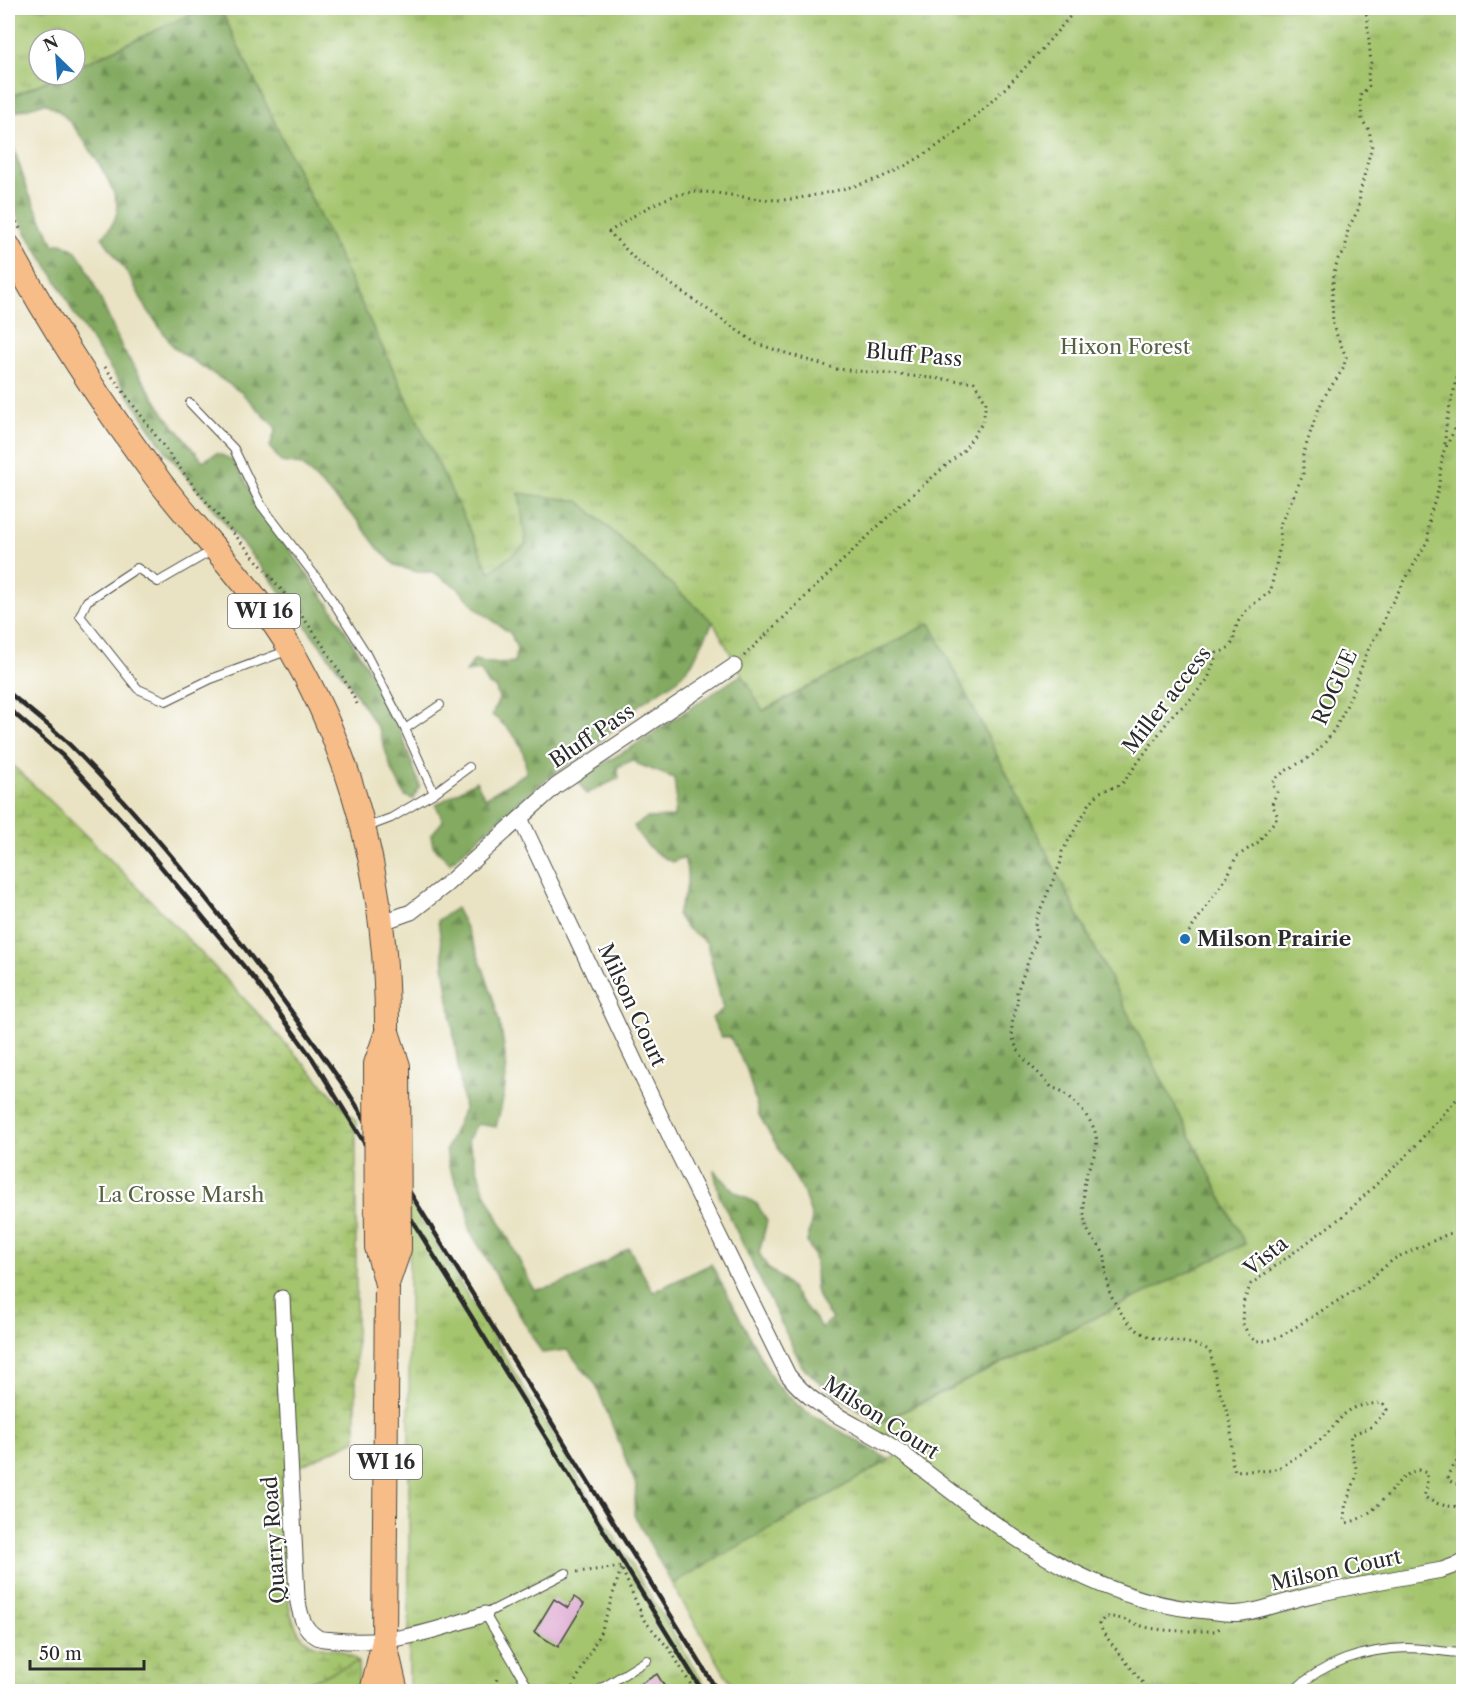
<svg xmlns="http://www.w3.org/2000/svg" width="1471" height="1699" font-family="'Libre Caslon Text',serif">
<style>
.grass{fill:url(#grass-tufts);stroke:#68784c;stroke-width:1.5}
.forest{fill:url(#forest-firs);stroke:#576a46;stroke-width:1.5}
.wetland{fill:url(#wetland-marsh);stroke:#68784c;stroke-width:1.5}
.building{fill:#deabd3}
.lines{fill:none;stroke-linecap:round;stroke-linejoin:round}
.service-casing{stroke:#484742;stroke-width:10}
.minor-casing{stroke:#484742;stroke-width:17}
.primary-casing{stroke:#484742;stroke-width:26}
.path{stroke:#484742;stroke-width:3;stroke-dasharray:1.5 4.5;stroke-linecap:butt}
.service{stroke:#fff;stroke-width:8}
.minor{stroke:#fff;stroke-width:15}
.primary{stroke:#f7bd88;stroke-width:24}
.rail{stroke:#2b2b2b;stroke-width:4.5}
.primary-bridge-casing{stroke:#484742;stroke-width:26;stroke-linecap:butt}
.primary-bridge{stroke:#f7bd88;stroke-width:24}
.poi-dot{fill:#1f6fb2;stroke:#fff;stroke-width:2}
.labels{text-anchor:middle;stroke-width:4.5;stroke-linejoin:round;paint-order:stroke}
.shield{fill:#fff;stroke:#6b6b6b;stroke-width:1.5}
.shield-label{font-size:20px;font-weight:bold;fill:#2b2b2b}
.park-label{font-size:21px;fill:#556142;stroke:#fff}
.street-label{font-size:21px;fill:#2b2b2b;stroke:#fff}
.poi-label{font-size:21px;font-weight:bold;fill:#2b2b2b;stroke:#fff;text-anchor:start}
</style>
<defs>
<pattern id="grass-tufts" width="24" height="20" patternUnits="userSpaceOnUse" patternTransform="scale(1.5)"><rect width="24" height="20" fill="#a4c46d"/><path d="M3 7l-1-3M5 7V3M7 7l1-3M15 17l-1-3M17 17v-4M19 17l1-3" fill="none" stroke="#869f5a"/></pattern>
<pattern id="forest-firs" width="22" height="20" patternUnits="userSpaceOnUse" patternTransform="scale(1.5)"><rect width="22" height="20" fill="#83aa60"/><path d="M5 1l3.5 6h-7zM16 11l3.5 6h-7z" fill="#6b8b4f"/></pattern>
<pattern id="wetland-marsh" width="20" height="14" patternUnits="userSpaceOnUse" patternTransform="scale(1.5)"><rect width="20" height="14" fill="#a4c46d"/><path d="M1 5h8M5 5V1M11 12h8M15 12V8" fill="none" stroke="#869f5a"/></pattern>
</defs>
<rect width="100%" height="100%" fill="#fff"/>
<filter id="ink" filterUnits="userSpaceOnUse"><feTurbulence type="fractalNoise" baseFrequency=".0167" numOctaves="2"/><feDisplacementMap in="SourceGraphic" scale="12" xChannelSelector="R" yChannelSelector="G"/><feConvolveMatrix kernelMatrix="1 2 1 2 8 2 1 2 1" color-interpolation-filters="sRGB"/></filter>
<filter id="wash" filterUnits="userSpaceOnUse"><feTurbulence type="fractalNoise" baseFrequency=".008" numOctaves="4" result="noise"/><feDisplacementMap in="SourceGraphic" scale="24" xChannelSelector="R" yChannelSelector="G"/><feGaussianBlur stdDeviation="1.35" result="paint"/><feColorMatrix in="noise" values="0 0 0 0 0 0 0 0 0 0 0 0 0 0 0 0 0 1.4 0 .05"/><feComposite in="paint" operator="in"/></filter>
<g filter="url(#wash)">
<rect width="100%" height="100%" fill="#e9e3c3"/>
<path class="grass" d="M8,8h196l-129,60v-29h-36v36h21l-52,23z
M220,8h1243v1683h-728l-63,-107 229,-131 -37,-22 381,-187 -315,-620 -168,87 -49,-89 -187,-78 -36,29z
M409,1199l299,492h-299z
M358,1662l1,29h-74z"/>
<path class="forest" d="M204,8h16l270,564 36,-28 -7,-51 60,8 134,121 -21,41 -14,16 -39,26 -44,41 -57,40 -88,77 -17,-17 -2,-11 12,-14 -7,-16 40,-24 9,17 41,-25c0,-28 -12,-41 -34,-58l7,-16 -3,-11 -7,-3 -9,-15 -14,2 8,-12 24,4 16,-2 3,-13 -6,-15 -35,-26 -18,-20 -25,-16h-16l-22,-7 -18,-18 -19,-26 -56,-56 -21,-3 -11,-15 6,-19 -35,-36 -67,-44 -29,-42 -15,-29 -28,-40c7,-7 15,-17 15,-28 2,-20 -40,-83 -56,-96 -4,-4 -11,-7 -16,-10l-37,11v-16l52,-23h15v-7z
M8,131l21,63 25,51 8,-2 14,8 9,13 38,86 43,66 37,45 14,-8 16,7 31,53 70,99 59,98 27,76 -7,13 -8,-3 -14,-28 -12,-38 -29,-45 -83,-111 -100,-121 -95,-142c-16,-40 -49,-73 -63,-115 -6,-15 -1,-48 -1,-65z
M930,623l315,621 -366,179 -56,-37 -21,-20 -83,-171 -5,-25 20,21 23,13 10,17 -8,32 9,15 16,12 38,48 10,-9c-7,-9 -14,-19 -16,-30 -3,-23 4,-25 -9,-47l5,-24 -9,-27 -44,-76 -12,-45 -17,-33h-9l-9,-19 11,-9 -16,-66 -22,-16 -8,-13c9,-20 14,-34 7,-57l-12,5c-18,-9 -29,-18 -38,-36l13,-8 27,-1 2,-20 -2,-19 -36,-14 -5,-4 -16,7 2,11 -33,16 -9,-15 55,-32 110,-73 21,37z
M456,908c24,44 55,127 49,178 -1,14 -6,28 -9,41l-19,-3 -9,16 16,50 50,100c35,-4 65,-24 95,-42l24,44 58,-28 63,118 28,27 88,51 -218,124 -38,-69 2,-30 -40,-100 -29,-35 -25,3 -73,-124 -1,-19 -19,-43 -3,-17 18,-41 -26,-189z"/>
<path class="wetland" d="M8,761c123,114 236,236 348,360v319l-71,33 4,132c12,61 45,30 69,57l-73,29h-277z"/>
<g id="blocks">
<path class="building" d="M574,1597l10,7 -26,43 -24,-15 20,-33 14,9z
M657,1674l11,18h-41z"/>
</g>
</g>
<g filter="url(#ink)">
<use href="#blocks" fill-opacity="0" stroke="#484742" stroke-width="1.5"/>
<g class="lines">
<defs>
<path id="service" d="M190,403l44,46 27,56 64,84 39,61 41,79 29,64 -43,25 -24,9
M213,550l-55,32 -21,-14 -50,33 -7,15 58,73 28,12 45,-22 78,-29
M405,729l35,-24
M434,793l35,-26
M531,1692l-46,-78 81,-41
M596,1692l51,-32
M1292,1692c31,-30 73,-43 115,-44 19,0 38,5 57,5"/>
<path id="minor" d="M520,818l156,331 112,226c31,40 81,52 119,82 87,68 176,141 290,153 14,1 31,5 45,3 22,-3 44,-12 66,-17 45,-10 89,-18 134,-26l22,-8
M383,922l28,-10 36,-28 109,-98 178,-120
M282,1298l15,299c3,16 5,31 20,40 4,3 13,2 18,3 54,6 100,-9 150,-26"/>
<path id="primary" d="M8,246c44,82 96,161 152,236 43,56 95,107 131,168 68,116 97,249 96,382
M387,1284l-3,356 12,52
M372,1692l11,-47"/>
</defs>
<use href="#service" class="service-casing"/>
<use href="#minor" class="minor-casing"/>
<use href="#primary" class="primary-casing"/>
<path class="path" d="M1366,8l5,55 -3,12 1,11 -9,10 2,24 7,10 3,15 -12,47 -1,16 -11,21 -3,23 -7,7 -4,13 -2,24 1,30 13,31 -3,12 -19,28 -7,16 -14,42v20l-24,52c5,16 -6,44 -8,64 -10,7 -25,18 -32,29 -8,16 0,27 -22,33l-9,26 -21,24 -13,10 -52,71 -22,8 -10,11 -28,49 -1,10 -26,60 2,15 -20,55c3,13 -6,25 -5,38 1,27 26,39 40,58 12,2 18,9 26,18 20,22 24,35 11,61 -7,14 -6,40 -4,55 4,18 16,22 20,35 1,6 0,13 1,19 2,18 12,34 24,48 23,24 55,11 80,27l6,30 15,43 1,38 3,9c11,-1 33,1 42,-2 7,-4 35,-22 42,-28 27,-23 20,-36 64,-38l4,7 -16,17 -20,8c-3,14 8,33 5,42 -5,17 -15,29 -10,46 38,-8 47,-48 72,-53l9,3v14l-3,9c8,8 29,13 40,9
M1464,48l-3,5 3,15
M8,206l13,25
M105,367c35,46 67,93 104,138 54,63 113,126 149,201
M1445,444c0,-36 14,-59 16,-90 4,-46 -5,-92 3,-138
M744,656l153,-148 67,-58 19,-28 3,-20 -12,-20 -137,-13 -80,-25 -122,-85 -26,-27c28,-18 59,-42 95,-40 32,2 63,12 95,6 25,-4 70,-14 92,-25 75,-36 134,-103 186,-165
M1189,932l39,-57 8,-18 21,-14 21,-26 -6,-13 5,-12 -5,-8c14,-19 31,-19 45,-33 28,-27 37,-68 52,-103 6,-13 14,-19 16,-33l43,-75 2,-25 8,-24 5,-38 21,-43
M1464,1091l-57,64 -64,61 -92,68 -8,19 -1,19 6,12 7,7h12l14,-5 79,-49 34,-28 54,-25 16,-4
M1464,1452l-16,22v6l7,4h9
M577,1572l44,-5 23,53 27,31 24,41
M493,1692l5,-17
M570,1692l32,-63 19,-60
M1150,1692l-46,-58 -5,-10 6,-7c18,-1 28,8 45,11 21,4 44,3 66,3l5,-4"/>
<use href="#service" class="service"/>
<use href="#minor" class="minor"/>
<use href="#primary" class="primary"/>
<path class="rail" d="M8,692c20,17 43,34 62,53 105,105 194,225 278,347l370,600
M8,708l55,48 66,72 127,153 56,77 391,634"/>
<defs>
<path id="primary-bridge" d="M387,1032l11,34 1,183 -12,35
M387,1032l-11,32 1,183 10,37"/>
</defs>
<use href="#primary-bridge" class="primary-bridge-casing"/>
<use href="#primary-bridge" class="primary-bridge"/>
</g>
</g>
<circle class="poi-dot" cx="1185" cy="939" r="6"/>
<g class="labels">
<g class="shield">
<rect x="228" y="594" width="72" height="34" rx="4.5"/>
<rect x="350" y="1445" width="72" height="34" rx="4.5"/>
</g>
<g class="shield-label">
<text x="264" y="618">WI 16</text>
<text x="386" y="1469">WI 16</text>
</g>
<g class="park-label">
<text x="1125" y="354">Hixon Forest</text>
<text x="181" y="1202">La Crosse Marsh</text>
</g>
<g class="street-label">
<text transform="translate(914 355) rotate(5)" y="7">Bluff Pass</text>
<text transform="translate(1335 687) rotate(-66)" y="7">ROGUE</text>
<text transform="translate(1167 700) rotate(-52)" y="7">Miller access</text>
<text transform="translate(592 736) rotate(-34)" y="7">Bluff Pass</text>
<text transform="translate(632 1005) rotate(65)" y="7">Milson Court</text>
<text transform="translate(1266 1256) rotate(-39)" y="7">Vista</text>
<text transform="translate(881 1418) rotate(33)" y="7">Milson Court</text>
<text transform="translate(274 1540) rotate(-94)" y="7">Quarry Road</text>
<text transform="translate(1336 1570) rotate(-12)" y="7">Milson Court</text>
</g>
<g class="poi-label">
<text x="1197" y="946">Milson Prairie</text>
</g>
</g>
<rect width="1471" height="1699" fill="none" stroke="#fff" stroke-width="30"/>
<g transform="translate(57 57) rotate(335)"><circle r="28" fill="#ffffff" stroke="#aaaaaa" stroke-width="1.5"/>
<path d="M0-4.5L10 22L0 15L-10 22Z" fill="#1f6fb2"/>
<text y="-9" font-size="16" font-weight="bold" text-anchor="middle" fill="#2b2b2b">N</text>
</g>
<path d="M30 1660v9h114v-9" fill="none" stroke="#2b2b2b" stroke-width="3"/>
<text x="39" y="1660" font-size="18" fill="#2b2b2b" stroke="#ffffff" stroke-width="4.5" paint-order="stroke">50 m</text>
</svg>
